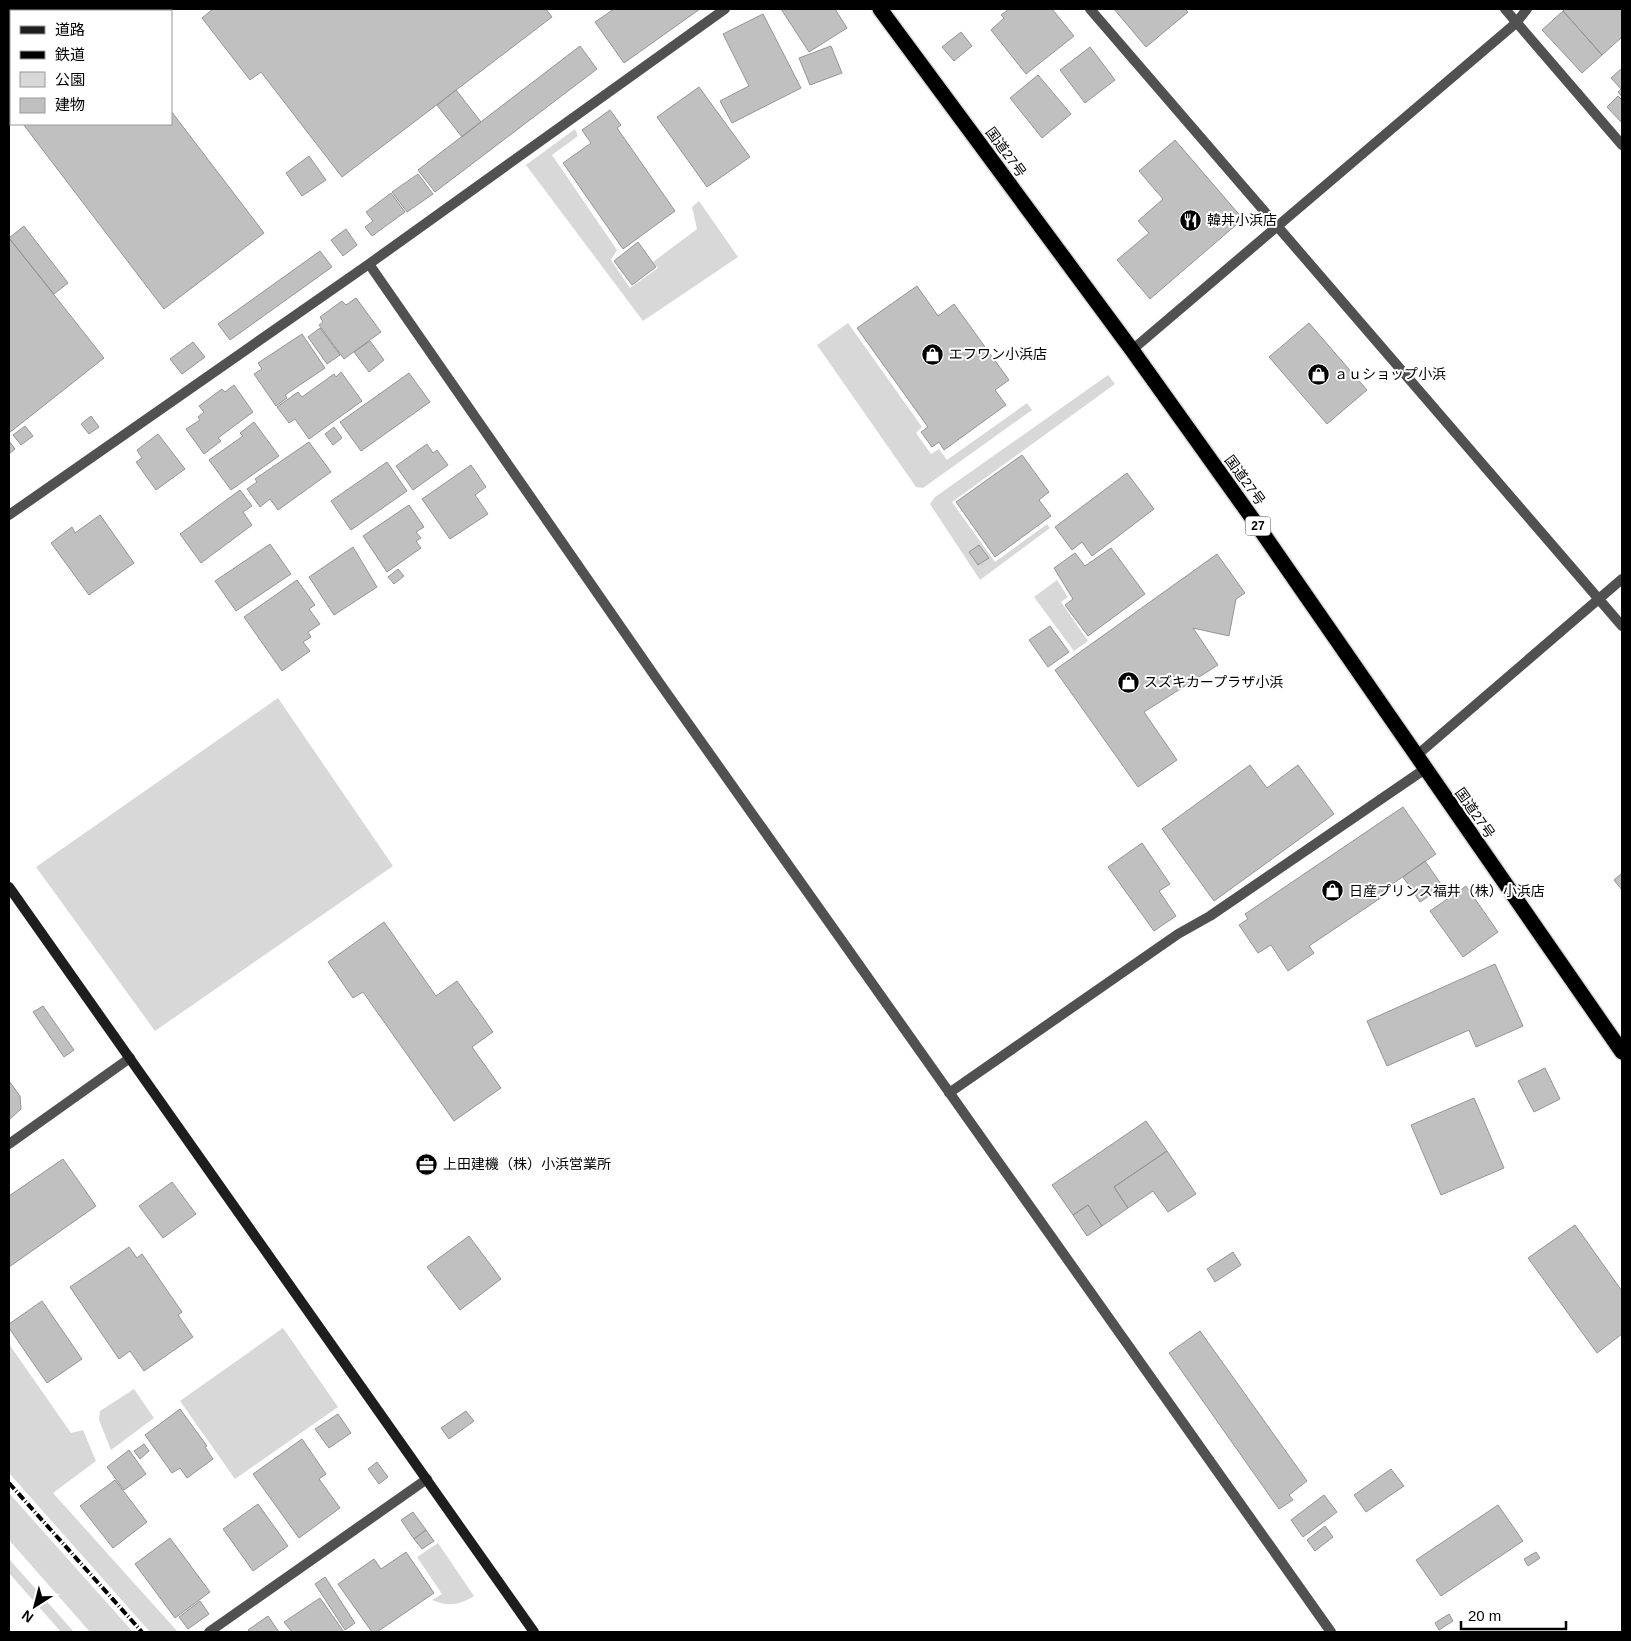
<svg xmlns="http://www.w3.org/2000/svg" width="1631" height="1641" font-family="Helvetica,'Noto Sans JP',sans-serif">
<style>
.green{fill:#d8d8d8}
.building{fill:#c0c0c0;stroke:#959595}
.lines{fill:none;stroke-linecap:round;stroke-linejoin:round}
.highway-casing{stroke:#dbdbdb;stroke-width:18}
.lane{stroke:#515151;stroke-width:10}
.street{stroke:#515151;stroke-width:10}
.secondary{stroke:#1e1e1e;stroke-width:10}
.highway{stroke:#000;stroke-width:15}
.rail{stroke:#000;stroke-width:4;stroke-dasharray:8 2.5 1 2.5;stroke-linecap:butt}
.labels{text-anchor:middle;stroke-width:4;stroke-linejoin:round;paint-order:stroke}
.shield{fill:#fff;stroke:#4c4c4c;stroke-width:1}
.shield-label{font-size:12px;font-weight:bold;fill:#000}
.street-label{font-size:14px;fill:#000;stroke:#fff}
.poi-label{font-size:14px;fill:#000;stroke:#fff;text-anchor:start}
</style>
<rect width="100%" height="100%" fill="#fff"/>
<path class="green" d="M575,129l3,7 -26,19 65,95 -6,10 19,28 28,-20 -5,-6 44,-33 -5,-22 7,-6 39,56 -95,64 -117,-156z
M848,323l74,104 -6,6 15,21 8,-5 8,11 80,-57 5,7 -109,78 -7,-1 -99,-142z
M1108,375l7,9 -163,118 43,60 52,-38 3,4 -70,52 -50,-76 5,-7z
M1057,580l11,17 -7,5 27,39 -14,10 -40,-54z
M278,698l115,168 -238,165 -119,-164z
M283,1328l55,79 -103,72 -55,-78z
M9,1344l62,89 12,-3 13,31 -43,32 125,139h-28l-141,-159z
M134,1389l20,29 -43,32 -12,-30 1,-9z
M9,1493l124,139h-43l-81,-92z
M438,1543l36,53c-14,9 -26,11 -42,4l10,-6 -25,-37z
M9,1559l65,73h-13l-52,-59z"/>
<path class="building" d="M9,9h84l2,2h-84v97l-2,-3z
M213,9h333l6,8 -210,160 -81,-105 -11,8 -48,-62z
M614,9h86l-76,54 -29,-41z
M781,9h54l12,19 -38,24z
M1009,9h43l22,27 -48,38 -35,-44 13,-12 -3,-3z
M1114,9h71l3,3 -42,35z
M1565,9h57v28l-20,18 -39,-44z
M1563,11l39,44 -20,18 -40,-43z
M763,14l38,74 -69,35 -12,-22 29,-15 -26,-52z
M961,32l11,14 -18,15 -12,-14z
M580,46l17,23 -162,123 -17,-22z
M831,46l11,27 -32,12 -11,-27z
M1090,47l25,33 -30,23 -25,-33z
M1622,68v29l-4,-5 3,-3 -10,-11z
M1038,75l33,39 -29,24 -32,-40z
M699,87l51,70 -43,30 -50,-70z
M456,90l25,32 -19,15 -25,-32z
M1618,96l4,4v23l-15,-16z
M610,110l11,15 -4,3 58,83 -52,38 -60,-86 28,-20 -9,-13z
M171,111l93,122 -100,76 -141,-185h148z
M1175,140l68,79 -93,80 -33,-39 32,-27 -11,-12 25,-22 -24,-28z
M309,156l17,24 -24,16 -16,-23z
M418,174l15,20 -26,18 -15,-20z
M391,193l14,19 -33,24 -7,-9 8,-6 -7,-9z
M24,226l44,57 -14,11 -45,-56z
M346,229l11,16 -14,11 -12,-16z
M9,238l95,120 -95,75z
M638,242l18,25 -24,18 -18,-24z
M320,251l12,16 -102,73 -12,-16z
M917,286l21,30 16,-12 55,76 -14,10 11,15 -62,45 -5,-8 -7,5 -11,-15 7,-5 -71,-99z
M356,298l25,34 -37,27 -25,-34 4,-3 -3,-5 22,-16 4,4z
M1309,323l58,67 -40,34 -58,-67z
M320,328l20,27 -13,9 -19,-27z
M302,334l23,34 -40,27 2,3 -11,8 -22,-32 8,-5 -4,-6z
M370,341l14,19 -15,12 -15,-20z
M193,342l12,15 -23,17 -12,-15z
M341,372l21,29 -53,38 -14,-20 -6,4 -12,-16 21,-15 4,5 32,-23 2,3z
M409,373l21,29 -69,49 -21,-29z
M234,385l19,27 -35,26 3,3 -17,13 -18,-25 14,-9 -2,-3 6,-5 -5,-6 23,-17 3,3z
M91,416l8,11 -10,7 -8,-10z
M254,422l25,34 -48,34 -22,-30 34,-24 -3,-3z
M25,426l8,10 -12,9 -8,-10z
M334,427l8,11 -9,7 -8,-11z
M158,434l27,35 -29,21 -20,-28 6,-4 -5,-8z
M9,441l6,8 -6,5z
M309,442l22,30 -53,38 -8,-11 -10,8 -13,-18 10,-7 -2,-3z
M427,444l6,9 4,-3 11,15 -35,25 -17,-24z
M1022,455l27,37 -10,8 12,16 -56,41 -39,-55z
M387,462l20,29 -56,39 -20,-29z
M471,465l15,22 -11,8 13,19 -38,25 -28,-40z
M1127,473l27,36 -62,47 -10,-14 -10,8 -17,-23z
M240,490l12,16 -9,6 9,13 -51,38 -21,-29z
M409,505l15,22 -8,5 5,6 -5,3 5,7 -34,24 -24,-36z
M100,515l34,48 -45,32 -38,-52 21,-16 3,6z
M270,544l21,30 -55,37 -21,-30z
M979,545l10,13 -11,7 -9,-13z
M353,547l24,40 -43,28 -25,-38z
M1111,548l34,46 -57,42 -23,-31 8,-6 -19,-31 21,-15 10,13z
M1217,554l28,39 -9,6 -7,37 -36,-8 25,37 -74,47 33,48 -39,27 -83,-117z
M398,569l6,7 -10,8 -6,-7z
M297,580l18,25 -6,4 11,15 -12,8 3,5 -8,5 7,9 -28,20 -38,-54z
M1050,626l19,26 -21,15 -19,-27z
M1250,765l17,23 31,-23 36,49 -120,87 -52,-72z
M1403,807l33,47 -51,35 3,4 -79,53 5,7 -26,18 -17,-26 -13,8 -19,-28 9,-6 -3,-5z
M1142,843l28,41 -11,7 17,25 -22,15 -46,-64z
M1425,861l18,26 -23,15 -17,-25z
M1622,873v17l-8,-10z
M1466,886l32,46 -35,25 -33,-46z
M384,922l52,74 21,-15 36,51 -21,15 29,41 -47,33 -91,-129 -10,6 -25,-36z
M1495,964l28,62 -47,21 -7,-17 -82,36 -20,-45z
M43,1006l31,44 -10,7 -31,-45z
M1545,1068l15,31 -26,13 -16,-31z
M9,1081l11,15 1,13 -12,11z
M1474,1098l30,70 -63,27 -30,-70z
M1146,1121l21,30 -53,36 14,21 -26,18 -14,-21 -15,10 -21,-30z
M1167,1151l29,43 -28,18 -15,-21 -25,17 -14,-21z
M63,1159l33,47 -87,61v-71z
M172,1182l24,32 -33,24 -24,-32z
M1088,1205l14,21 -15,10 -14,-21z
M1575,1225l47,66v43l-25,19 -69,-95z
M469,1236l32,43 -41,31 -33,-43z
M129,1247l8,11 5,-4 40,58 -4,3 15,22 -49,34 -14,-20 -11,8 -49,-72z
M1233,1252l8,13 -26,17 -8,-13z
M42,1301l40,58 -35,24 -38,-55v-4z
M1200,1331l107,150 -18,14 4,5 -14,9 -110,-156z
M180,1409l27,37 -2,1 8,12 -26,19 -7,-10 -8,5 -27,-38z
M466,1411l8,10 -25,18 -8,-11z
M338,1414l13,19 -22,15 -14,-19z
M302,1439l24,35 -7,5 21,29 -41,30 -46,-64z
M144,1444l5,7 -9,8 -6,-8z
M129,1450l17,24 -22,16 -17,-23z
M377,1462l11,15 -9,7 -11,-15z
M1391,1469l13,17 -38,26 -12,-17z
M115,1480l32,42 -34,26 -33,-42z
M1324,1495l13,17 -34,25 -12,-17z
M258,1504l30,42 -35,25 -30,-42z
M1498,1505l25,36 -82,55 -25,-36z
M413,1512l13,18 -12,9 -13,-19z
M1325,1526l8,11 -18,14 -8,-11z
M426,1530l8,11 -12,8 -8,-10z
M170,1538l40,54 -35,26 -40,-54z
M406,1552l28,41 -57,39h-5l-34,-48 36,-25 7,10z
M1536,1552l4,6 -12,8 -4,-7z
M325,1577l30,46 -10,7 -30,-46z
M320,1598l24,34h-52l-8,-10z
M200,1601l9,13 -21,15 -9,-12z
M1449,1614l4,7 -14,9 -4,-7z
M268,1616l11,16h-29l-2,-2z"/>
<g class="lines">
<defs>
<path id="highway" d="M880,9l252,341 125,175 365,527"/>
</defs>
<use href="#highway" class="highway-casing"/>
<path class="lane" d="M9,1144l121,-86
M209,1632l218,-153"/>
<path class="street" d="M1090,9l532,617
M1505,9l117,136
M369,264l292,421 670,947
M1132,350l384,-327 11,-14
M9,515l360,-251 356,-255
M1416,756l206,-177
M949,1093l229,-159 32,-18 215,-147"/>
<path class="secondary" d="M9,887l525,745"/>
<use href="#highway" class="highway"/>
<path class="rail" d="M9,1483l133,149"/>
</g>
<defs>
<symbol id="restaurant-disc" viewBox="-11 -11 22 22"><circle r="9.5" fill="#000" stroke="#fff"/><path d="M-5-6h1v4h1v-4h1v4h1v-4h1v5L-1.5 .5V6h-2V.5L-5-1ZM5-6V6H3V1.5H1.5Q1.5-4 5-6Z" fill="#fff"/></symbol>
<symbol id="shop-disc" viewBox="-11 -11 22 22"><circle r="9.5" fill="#000" stroke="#fff"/><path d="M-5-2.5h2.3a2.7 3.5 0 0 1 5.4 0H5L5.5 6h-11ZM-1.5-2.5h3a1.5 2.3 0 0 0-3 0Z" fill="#fff"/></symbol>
<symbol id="office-disc" viewBox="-11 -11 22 22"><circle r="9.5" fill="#000" stroke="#fff"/><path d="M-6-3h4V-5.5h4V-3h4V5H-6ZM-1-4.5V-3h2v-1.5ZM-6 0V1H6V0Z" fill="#fff"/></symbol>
</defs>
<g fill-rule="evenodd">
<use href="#restaurant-disc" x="1178" y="208" width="25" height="25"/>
<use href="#shop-disc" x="920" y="342" width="25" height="25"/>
<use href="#shop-disc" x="1306" y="362" width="25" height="25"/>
<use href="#shop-disc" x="1116" y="670" width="25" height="25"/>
<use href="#shop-disc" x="1320" y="878" width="25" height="25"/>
<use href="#office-disc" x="414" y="1152" width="25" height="25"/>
</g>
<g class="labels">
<rect class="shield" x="1245.5" y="516.5" width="25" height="19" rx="4"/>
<g class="shield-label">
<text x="1258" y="530">27</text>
</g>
<g class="street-label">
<text transform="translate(1006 152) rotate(54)" y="5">国道27号</text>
<text transform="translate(1245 480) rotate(54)" y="5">国道27号</text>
<text transform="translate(1475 813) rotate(55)" y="5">国道27号</text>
</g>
<g class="poi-label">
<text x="1207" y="225">韓丼小浜店</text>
<text x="949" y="359">エフワン小浜店</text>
<text x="1334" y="379">ａｕショップ小浜</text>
<text x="1144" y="687">スズキカープラザ小浜</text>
<text x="1349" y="896">日産プリンス福井（株）小浜店</text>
<text x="443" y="1169">上田建機（株）小浜営業所</text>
</g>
</g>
<rect width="1631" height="1641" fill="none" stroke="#000000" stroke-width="20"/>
<rect x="10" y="10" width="162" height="115" fill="#ffffff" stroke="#999999"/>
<rect x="20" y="26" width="25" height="8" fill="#1e1e1e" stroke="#999999"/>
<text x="55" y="35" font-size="15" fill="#000000">道路</text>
<rect x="20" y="51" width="25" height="8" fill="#000000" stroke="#999999"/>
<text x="55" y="60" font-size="15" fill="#000000">鉄道</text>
<rect x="20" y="72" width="25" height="15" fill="#d8d8d8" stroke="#999999"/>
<text x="55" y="85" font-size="15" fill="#000000">公園</text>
<rect x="20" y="98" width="25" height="15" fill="#c0c0c0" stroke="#999999"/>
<text x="55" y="110" font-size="15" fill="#000000">建物</text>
<g transform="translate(35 1606) rotate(216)" stroke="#ffffff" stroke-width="4" paint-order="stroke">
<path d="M0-4L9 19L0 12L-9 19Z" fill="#000000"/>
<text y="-8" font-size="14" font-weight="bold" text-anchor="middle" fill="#000000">N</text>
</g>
<path d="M1461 1621v8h105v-8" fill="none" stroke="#000000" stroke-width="2.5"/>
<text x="1468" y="1621" font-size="15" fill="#000000" stroke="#ffffff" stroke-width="4" paint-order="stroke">20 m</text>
</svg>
